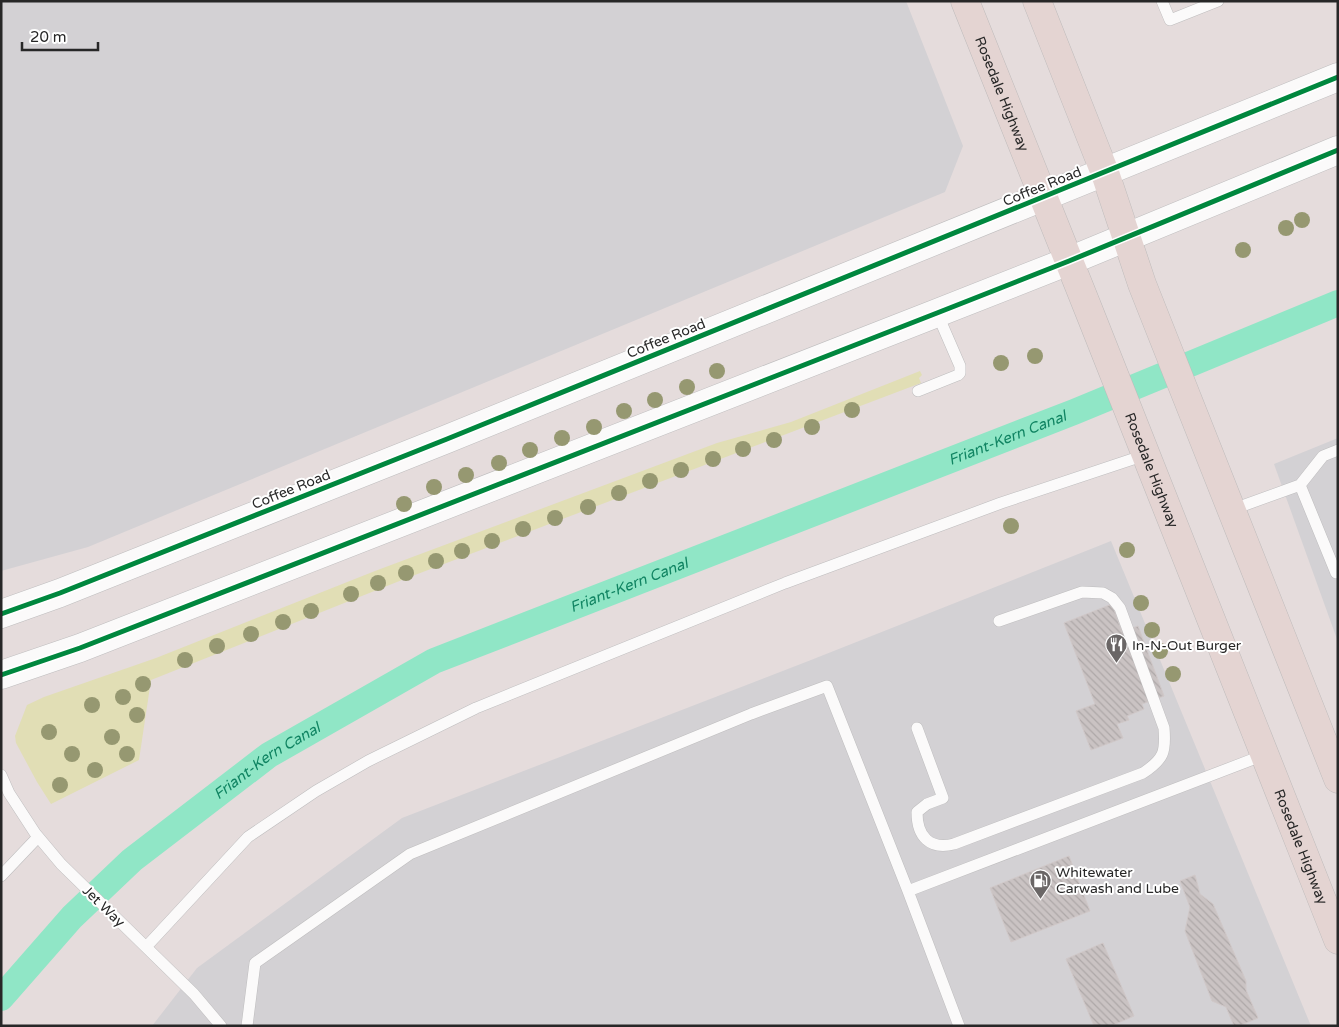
<svg xmlns="http://www.w3.org/2000/svg" width="1339" height="1027" font-family="'Varela Round',sans-serif">
<style>
.industrial{fill:#d3d1d4}
.grass{fill:#e1deb5}
.lines{fill:none;stroke-linecap:round;stroke-linejoin:round}
.canal{stroke:#90e6c6;stroke-width:26}
.building{fill:url(#building-back-hatch);stroke:#d0c8c8}
.lane-casing{stroke:#bebdbe;stroke-width:12}
.secondary-casing{stroke:#bebdbe;stroke-width:29}
.primary-casing{stroke:#bebbbb;stroke-width:29}
.lane{stroke:#fbfafa;stroke-width:11}
.secondary{stroke:#fbfafa;stroke-width:28}
.primary{stroke:#e4d4d2;stroke-width:28}
.cycleway-casing{stroke:#fff;stroke-width:8}
.cycleway{stroke:#00873e;stroke-width:5}
.tree{fill:#969871}
.labels{text-anchor:middle;stroke-width:4;stroke-linejoin:round;paint-order:stroke}
.street-label{font-size:14px;fill:#272727;stroke:#fff}
.poi-label{font-size:14px;fill:#272727;stroke:#fff;text-anchor:start}
.water-label{font-size:15px;font-style:italic;fill:#108462;stroke:#fff}
</style>
<defs>
<pattern id="building-back-hatch" width="6" height="6" patternUnits="userSpaceOnUse" patternTransform="scale(1.25)"><rect width="6" height="6" fill="#cac3c3"/><path d="M-1 5l2 2M0 0l6 6M5-1l2 2" fill="none" stroke="#aea8a8"/></pattern>
</defs>
<rect width="100%" height="100%" fill="#e5dcdc"/>
<path class="industrial" d="M1,1h905l57,145 -18,46 -857,355 -87,24z
M1338,438v204l-64,-178z
M1111,541l200,485h-1159l45,-58 205,-150 409,-158z"/>
<path class="grass" d="M920,371l2,4 -3,3 2,5 -514,195 -256,102 -12,80 -88,44 -14,-22 -21,-39 -1,-7 12,-31 17,-8 112,-39 219,-87 342,-128 74,-21z"/>
<g class="lines">
<path class="canal" id="s1" d="M1,998l71,-81 60,-57 137,-105 165,-94 640,-249 264,-109"/>
</g>
<path class="building" d="M1112,604l10,28 16,-6 26,70 -22,8 2,5 -17,7 2,4 -12,4 6,14 -32,12 -15,-39 19,-7 -31,-81z
M1069,856l21,55 -79,31 -21,-54z
M1195,875l5,19 13,10 33,77v9l12,28 -19,8h-5l-8,-19 -14,-6 -27,-70 5,-24 -10,-26z
M1103,943l31,73 -23,10h-17l-28,-67z"/>
<g class="lines">
<defs>
<path id="lane" d="M1162,1l8,19 48,-19
M918,391l40,-16 2,-2v-7l-23,-53
M1300,485l36,88 2,-1
M1231,510l69,-25 23,-29 15,-6
M917,728l26,70 -16,6 -10,8c0,25 13,38 37,32l189,-71c21,-14 23,-21 21,-45l-44,-120 -8,-10 -9,-5 -21,-1 -83,29
M1,775l8,18 26,40 26,31 133,130 27,32
M1,876l37,-39
M908,891l356,-136
M146,947l102,-110 68,-46 52,-30 108,-53 309,-125 216,-80 144,-48
M247,1026l8,-63 155,-109 341,-140 76,-28 81,205 51,135"/>
<path id="secondary" d="M1,614l59,-21 387,-154 891,-362
M1,675l79,-27 857,-335 132,-52 269,-111"/>
<g id="primary">
<path id="s2" d="M965,1l124,310 249,629"/>
<path d="M1037,1l68,172 37,111 196,495"/>
</g>
</defs>
<use href="#lane" class="lane-casing"/>
<use href="#secondary" class="secondary-casing"/>
<use href="#primary" class="primary-casing"/>
<use href="#lane" class="lane"/>
<use href="#secondary" class="secondary"/>
<use href="#primary" class="primary"/>
<defs>
<path id="cycleway" d="M1,614l59,-21 387,-154 891,-362
M1,675l79,-27 857,-335 132,-52 269,-111"/>
</defs>
<use href="#cycleway" class="cycleway-casing"/>
<use href="#cycleway" class="cycleway"/>
</g>
<g class="tree">
<circle cx="1302" cy="220" r="8"/>
<circle cx="1286" cy="228" r="8"/>
<circle cx="1243" cy="250" r="8"/>
<circle cx="1035" cy="356" r="8"/>
<circle cx="1001" cy="363" r="8"/>
<circle cx="717" cy="371" r="8"/>
<circle cx="687" cy="387" r="8"/>
<circle cx="655" cy="400" r="8"/>
<circle cx="852" cy="410" r="8"/>
<circle cx="624" cy="411" r="8"/>
<circle cx="594" cy="427" r="8"/>
<circle cx="812" cy="427" r="8"/>
<circle cx="562" cy="438" r="8"/>
<circle cx="774" cy="440" r="8"/>
<circle cx="743" cy="449" r="8"/>
<circle cx="530" cy="450" r="8"/>
<circle cx="713" cy="459" r="8"/>
<circle cx="499" cy="463" r="8"/>
<circle cx="681" cy="470" r="8"/>
<circle cx="466" cy="475" r="8"/>
<circle cx="650" cy="481" r="8"/>
<circle cx="434" cy="487" r="8"/>
<circle cx="619" cy="493" r="8"/>
<circle cx="404" cy="504" r="8"/>
<circle cx="588" cy="507" r="8"/>
<circle cx="555" cy="518" r="8"/>
<circle cx="1011" cy="526" r="8"/>
<circle cx="523" cy="529" r="8"/>
<circle cx="492" cy="541" r="8"/>
<circle cx="1127" cy="550" r="8"/>
<circle cx="462" cy="551" r="8"/>
<circle cx="436" cy="561" r="8"/>
<circle cx="406" cy="573" r="8"/>
<circle cx="378" cy="583" r="8"/>
<circle cx="351" cy="594" r="8"/>
<circle cx="1141" cy="603" r="8"/>
<circle cx="311" cy="611" r="8"/>
<circle cx="283" cy="622" r="8"/>
<circle cx="1152" cy="630" r="8"/>
<circle cx="251" cy="634" r="8"/>
<circle cx="217" cy="646" r="8"/>
<circle cx="1160" cy="651" r="8"/>
<circle cx="185" cy="660" r="8"/>
<circle cx="1173" cy="674" r="8"/>
<circle cx="143" cy="684" r="8"/>
<circle cx="123" cy="697" r="8"/>
<circle cx="92" cy="705" r="8"/>
<circle cx="137" cy="715" r="8"/>
<circle cx="49" cy="732" r="8"/>
<circle cx="112" cy="737" r="8"/>
<circle cx="72" cy="754" r="8"/>
<circle cx="127" cy="754" r="8"/>
<circle cx="95" cy="770" r="8"/>
<circle cx="60" cy="785" r="8"/>
</g>
<defs>
<symbol id="restaurant-pin" viewBox="-11 -11 22 30"><path d="M0 17L-7.5 6A9.5 9.5 0 1 1 7.5 6Z" fill="#6a6666" stroke="#fff"/><path d="M-5-6h1v4h1v-4h1v4h1v-4h1v5L-1.5 .5V6h-2V.5L-5-1ZM5-6V6H3V1.5H1.5Q1.5-4 5-6Z" fill="#fff"/></symbol>
<symbol id="fuel-pin" viewBox="-11 -11 22 30"><path d="M0 17L-7.5 6A9.5 9.5 0 1 1 7.5 6Z" fill="#6a6666" stroke="#fff"/><path d="M-5.5-6h7V0h2V4h1.3V-2.5L3-4.5l.8-.8L6-3V5H2.5V1h-1V6h-7ZM-4.2-4.7v3.2H.2V-4.7Z" fill="#fff"/></symbol>
</defs>
<g fill-rule="evenodd">
<use href="#restaurant-pin" x="1104" y="632" width="25" height="34"/>
<use href="#fuel-pin" x="1028" y="868" width="25" height="34"/>
</g>
<g class="labels">
<g class="street-label">
<text dy="5" stroke="none"><textPath href="#s2" startOffset="100">Rosedale Highway</textPath></text>
<text transform="translate(1042 186) rotate(-22)" y="5">Coffee Road</text>
<text transform="translate(666 338) rotate(-22)" y="5">Coffee Road</text>
<text dy="5" stroke="none"><textPath href="#s2" startOffset="505">Rosedale Highway</textPath></text>
<text transform="translate(291 489) rotate(-22)" y="5">Coffee Road</text>
<text dy="5" stroke="none"><textPath href="#s2" startOffset="910">Rosedale Highway</textPath></text>
<text transform="translate(104 906) rotate(44)" y="5">Jet Way</text>
</g>
<g class="poi-label">
<text x="1132" y="650">In-N-Out Burger</text>
<text x="1056" y="877">Whitewater<tspan x="1056" dy="16">Carwash and Lube</tspan></text>
</g>
<g class="water-label">
<text dy="5" stroke="none"><textPath href="#s1" startOffset="1168">Friant-Kern Canal</textPath></text>
<text dy="5" stroke="none"><textPath href="#s1" startOffset="762">Friant-Kern Canal</textPath></text>
<text dy="5" stroke="none"><textPath href="#s1" startOffset="358">Friant-Kern Canal</textPath></text>
</g>
</g>
<rect width="1339" height="1027" fill="none" stroke="#272727" stroke-width="5"/>
<path d="M22 42v8h76v-8" fill="none" stroke="#272727" stroke-width="2.5"/>
<text x="30" y="42" font-size="15" fill="#272727" stroke="#ffffff" stroke-width="4" paint-order="stroke">20 m</text>
</svg>
